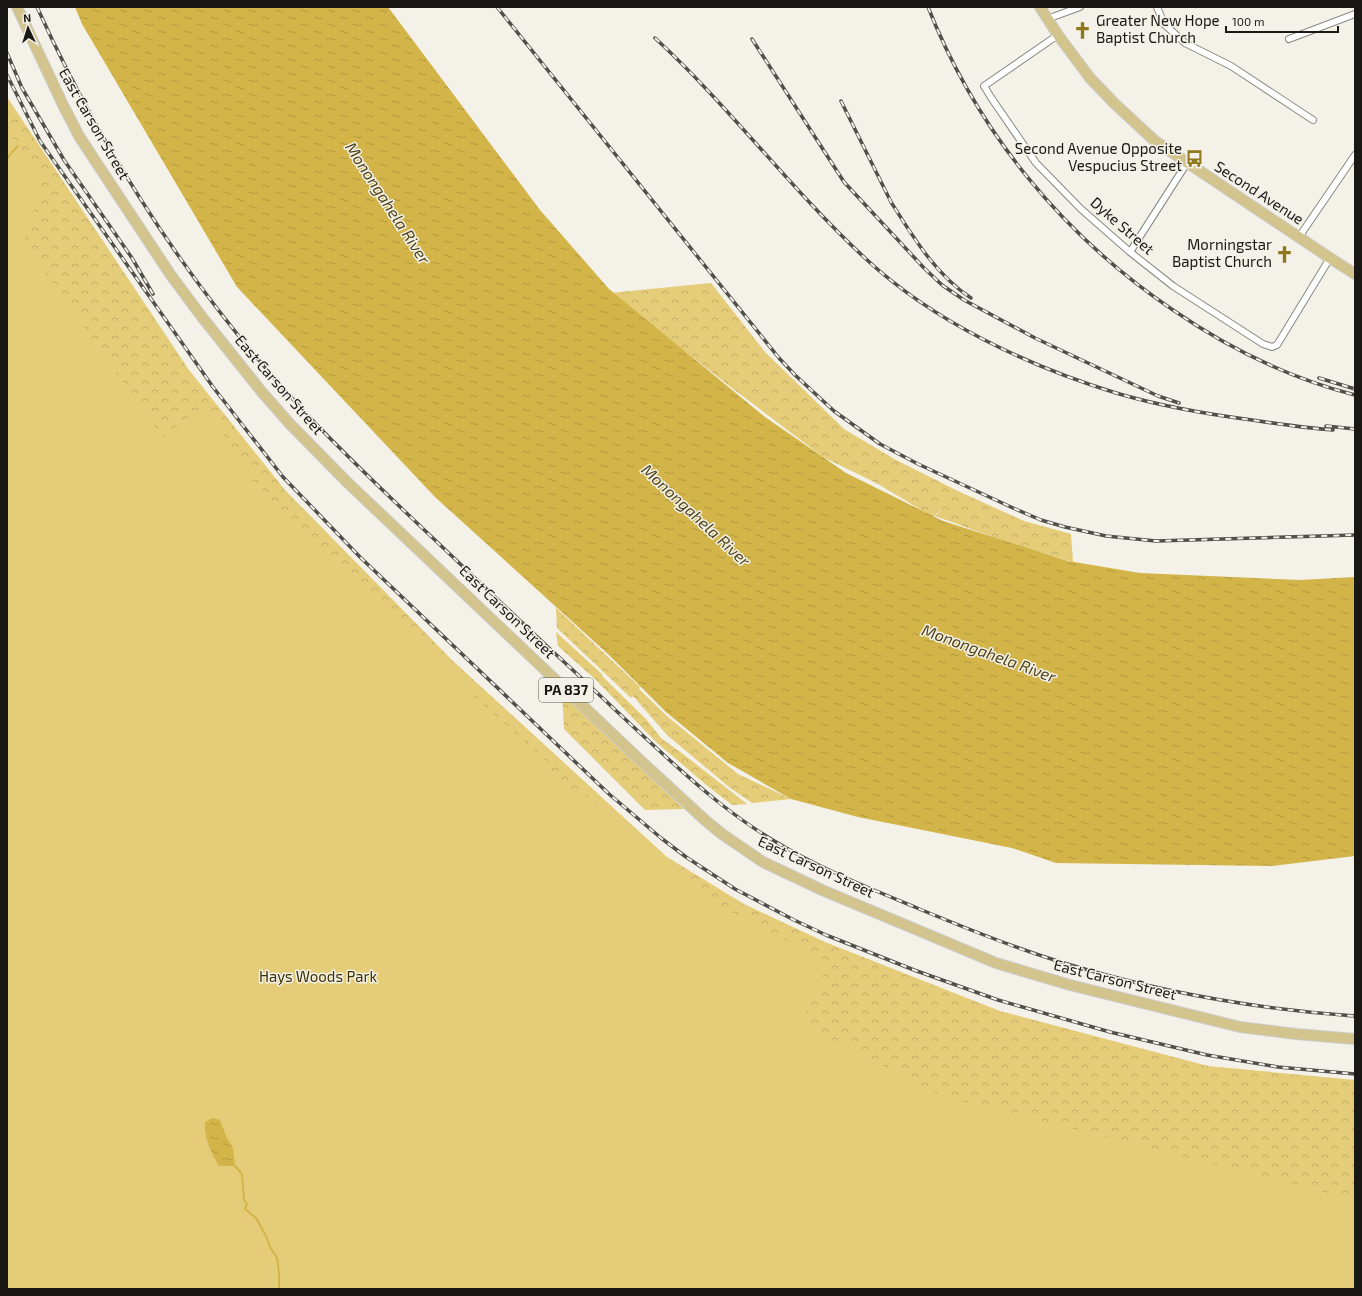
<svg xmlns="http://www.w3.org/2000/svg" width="1362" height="1296" font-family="'Exo 2',sans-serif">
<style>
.forest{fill:url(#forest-crowns)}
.park{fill:#e5cc78}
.water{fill:url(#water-ripples)}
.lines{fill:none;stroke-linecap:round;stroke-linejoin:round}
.stream{stroke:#d2b448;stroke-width:2}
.street-casing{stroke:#8a8881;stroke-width:8}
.primary-casing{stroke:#ccc;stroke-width:12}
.street{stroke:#fff;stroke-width:6}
.primary{stroke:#d3c38c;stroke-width:10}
.rail-casing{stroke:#504f4a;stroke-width:3.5}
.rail{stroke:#f3f1e8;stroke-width:2;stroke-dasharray:6;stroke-linecap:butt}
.labels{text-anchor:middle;stroke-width:3;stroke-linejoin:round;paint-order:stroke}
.shield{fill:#f3f1e8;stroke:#5a5954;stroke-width:1}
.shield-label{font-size:14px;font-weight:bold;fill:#191815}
.poi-label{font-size:15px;fill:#191815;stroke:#f3f1e8;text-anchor:end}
.street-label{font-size:15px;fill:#191815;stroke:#f3f1e8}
.park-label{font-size:15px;fill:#3d3001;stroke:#f3f1e8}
.water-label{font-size:16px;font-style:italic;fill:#504317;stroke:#f3f1e8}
</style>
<defs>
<pattern id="forest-crowns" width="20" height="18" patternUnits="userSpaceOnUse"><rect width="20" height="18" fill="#e5cc78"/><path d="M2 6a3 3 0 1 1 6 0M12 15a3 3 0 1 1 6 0" fill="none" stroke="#c4ae67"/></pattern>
<pattern id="water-ripples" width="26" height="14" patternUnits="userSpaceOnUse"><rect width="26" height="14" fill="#d2b448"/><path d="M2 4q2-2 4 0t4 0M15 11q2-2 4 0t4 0" fill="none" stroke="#b49a3e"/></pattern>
</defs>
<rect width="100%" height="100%" fill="#f3f1e8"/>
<path class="forest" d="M7,97l182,273 96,120 168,171 214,196 77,47 81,38 175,69 208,55 147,14v209h-366l-982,-864z
M711,283l54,69 79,77 52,31 64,32 64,29 47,13 2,28 -69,-21 -69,-25 10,-11 -12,12 -55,-33 -55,-27 -91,-69 -122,-95z
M555,607l85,80 -1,2 29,28 70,57 53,25 -39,4 -23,-16 -62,-52 -34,-39 -2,2 -74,-70 -1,-19z
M556,632l47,43 -1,1 44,43 15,19 22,16 64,50 -15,1 -28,-22 -48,-41 -60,-62 -38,-34z
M562,693l122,116 -39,1 -81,-81z"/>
<path class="park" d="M7,130l35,50 -18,63 138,194 41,-30 51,70 -2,4 223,212 -2,3 80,71 -2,3 24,22 3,-3 135,114 116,59 -28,62 141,72 413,104v89h-1348z"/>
<path class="water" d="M75,7h313l152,203 69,79 156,128 81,56 97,48 125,40 72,12 160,7 55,-3v279l-83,10 -216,-3 -44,-15 -154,-31 -67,-18 -63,-36 -62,-51 -57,-57 -174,-158 -198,-210 -155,-263z
M213,1118l7,2 6,16 7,12 2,18h-16c-8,-13 -15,-28 -14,-44z"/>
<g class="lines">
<path class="stream" d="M7,159l5,-7 6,-6
M235,1166l7,8 2,26 3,4 -2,5 11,9 10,18 4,11 7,11 2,15v16"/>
<defs>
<path id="street" d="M1157,7l7,17 21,19 46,23 82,54
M1047,19l33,-12
M1058,35l-74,51 8,13 44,64 45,46 49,43 43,34 90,58 9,3 5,-2 53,-87
M1289,39l66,-25
M1299,237l56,-82
M1130,252l57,-89"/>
<path id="primary" d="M17,7l46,98 16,31 17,26 74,112 32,43 59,74 29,33 57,58 293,278 66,61 16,13 41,28 59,28 174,73 74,22 170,42 56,7 59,5
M1040,7l18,28 32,43 25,26 40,37 175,117 25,16"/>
</defs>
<use href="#street" class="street-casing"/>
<use href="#primary" class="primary-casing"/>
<use href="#street" class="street"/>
<use href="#primary" class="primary"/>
<defs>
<path id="rail" d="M37,7c66,146 154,281 262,399 38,41 78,79 118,117 44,42 89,84 133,126 34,31 68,64 102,95 43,40 86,78 138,106 41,23 84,40 127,58 48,20 97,40 147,55 95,29 192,46 291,53
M497,7l282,351 16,17 39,36 46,33 38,20 95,44 28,12 24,7 41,9 50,5 199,-6
M928,7c49,124 134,228 245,303 55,38 116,68 182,85
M655,38c75,69 136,152 211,221 68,63 162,107 250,134 44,13 90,21 136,27 27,4 53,8 81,10
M752,39l92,143 80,86 18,17 22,15 71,38 123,58 21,7
M7,53l15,35 42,72 68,98 21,36
M7,75l33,66 173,246 70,90 77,80 249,237 52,44 25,19 49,32 59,31 32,15 88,35 84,30 112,32 97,23 71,12 77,7
M841,101l50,101c22,35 45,73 80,96
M1319,378l36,11
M1326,426l29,3"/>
</defs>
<use href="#rail" class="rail-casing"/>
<use href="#rail" class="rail"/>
</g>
<defs>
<symbol id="church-bare" viewBox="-9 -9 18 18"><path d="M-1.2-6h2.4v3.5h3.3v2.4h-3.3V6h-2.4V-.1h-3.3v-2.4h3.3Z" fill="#90781d" stroke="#f3f1e8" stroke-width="2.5" paint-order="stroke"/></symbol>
<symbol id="bus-bare" viewBox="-9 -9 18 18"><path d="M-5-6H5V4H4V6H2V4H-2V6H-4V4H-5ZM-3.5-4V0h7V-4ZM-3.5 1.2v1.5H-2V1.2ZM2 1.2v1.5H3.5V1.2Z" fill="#90781d" stroke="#f3f1e8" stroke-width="2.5" paint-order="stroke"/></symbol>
</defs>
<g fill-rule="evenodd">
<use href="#church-bare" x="1070" y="18" width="25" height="25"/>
<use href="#bus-bare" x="1182" y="146" width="25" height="25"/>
<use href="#church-bare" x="1272" y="242" width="25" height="25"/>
</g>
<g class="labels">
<rect class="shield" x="539" y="678" width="54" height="24" rx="3"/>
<g class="shield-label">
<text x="566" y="695">PA 837</text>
</g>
<g class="poi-label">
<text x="1096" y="26" text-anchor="start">Greater New Hope<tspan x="1096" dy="17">Baptist Church</tspan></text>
<text x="1182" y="154">Second Avenue Opposite<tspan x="1182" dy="17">Vespucius Street</tspan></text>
<text x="1272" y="250">Morningstar<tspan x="1272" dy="17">Baptist Church</tspan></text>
</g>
<g class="street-label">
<text transform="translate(94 124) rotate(60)" y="5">East Carson Street</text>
<text transform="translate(1259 193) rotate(33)" y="5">Second Avenue</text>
<text transform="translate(1122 226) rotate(41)" y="5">Dyke Street</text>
<text transform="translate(279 385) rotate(49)" y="5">East Carson Street</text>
<text transform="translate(507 612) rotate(44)" y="5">East Carson Street</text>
<text transform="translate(816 867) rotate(25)" y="5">East Carson Street</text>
<text transform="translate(1115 980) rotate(14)" y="5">East Carson Street</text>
</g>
<g class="park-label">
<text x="318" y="982">Hays Woods Park</text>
</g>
<g class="water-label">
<text transform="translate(388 203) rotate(57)" y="6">Monongahela River</text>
<text transform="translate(696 515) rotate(43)" y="6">Monongahela River</text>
<text transform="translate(989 653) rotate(20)" y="6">Monongahela River</text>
</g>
</g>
<rect width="1362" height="1296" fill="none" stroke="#191815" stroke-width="16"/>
<g transform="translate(28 28) rotate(356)" stroke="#f3f1e8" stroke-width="3" paint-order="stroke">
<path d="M0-3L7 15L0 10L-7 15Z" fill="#191815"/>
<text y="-6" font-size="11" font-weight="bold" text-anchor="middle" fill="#191815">N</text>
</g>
<path d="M1226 26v6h112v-6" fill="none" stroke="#191815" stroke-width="2"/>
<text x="1232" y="26" font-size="12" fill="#191815" stroke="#f3f1e8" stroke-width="3" paint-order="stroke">100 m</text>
</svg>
